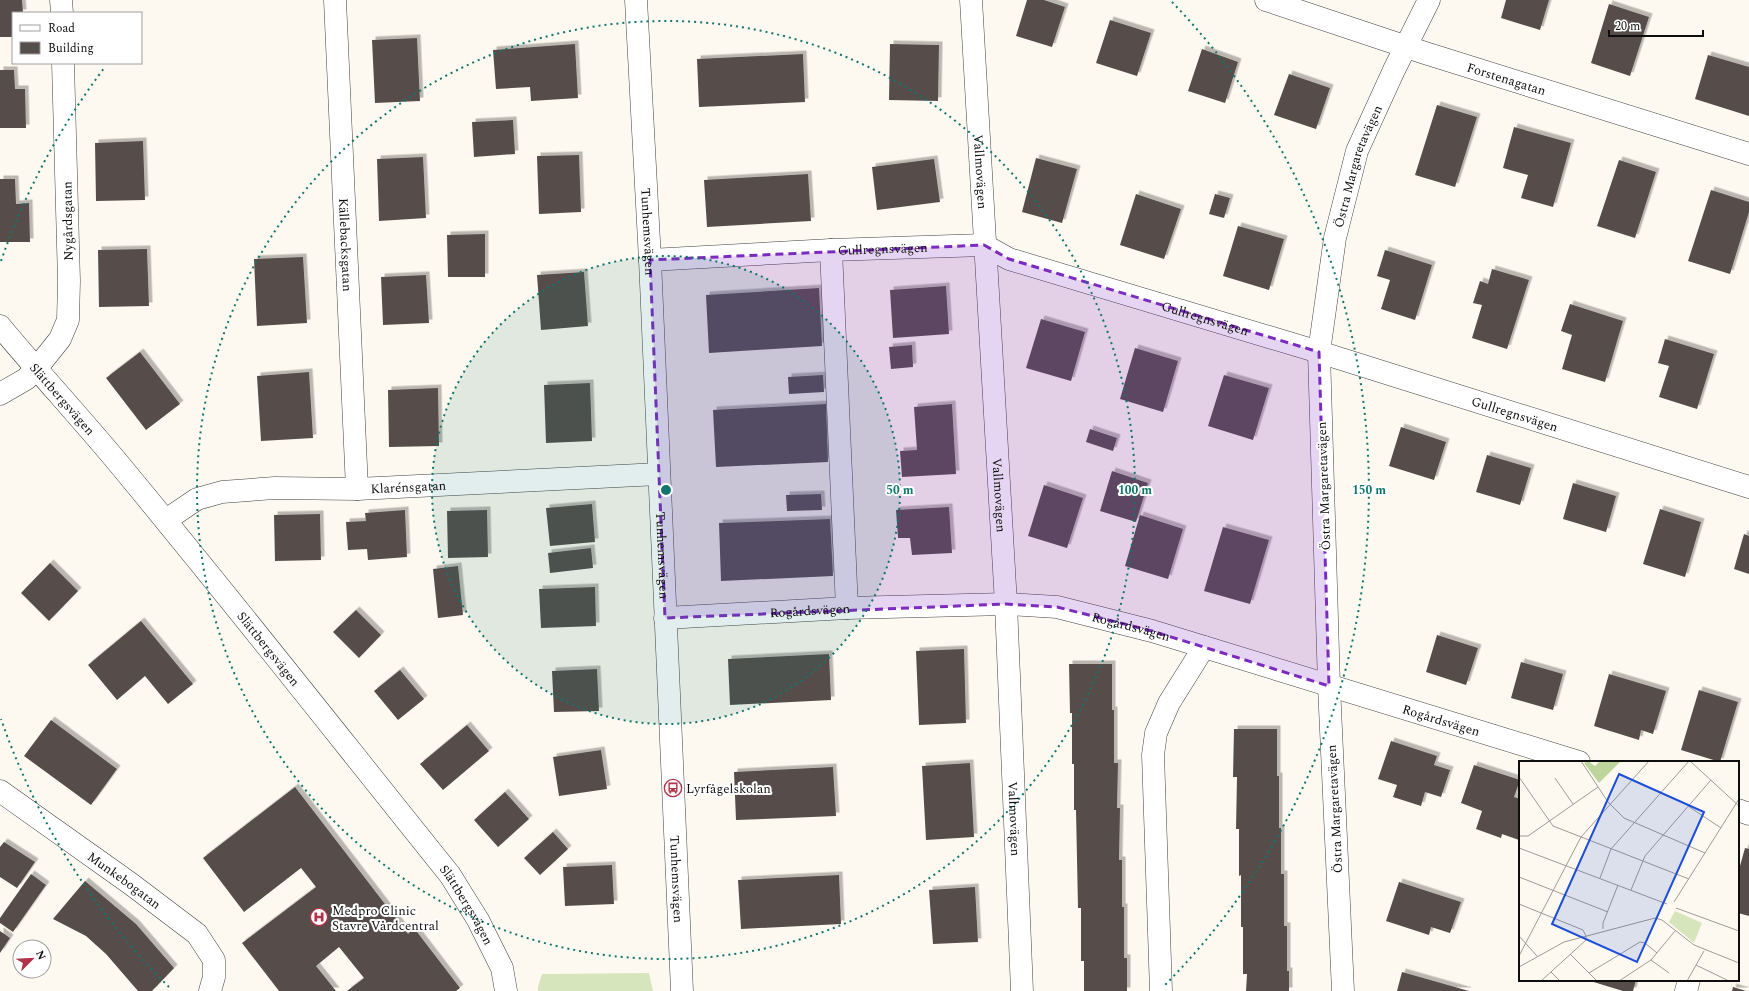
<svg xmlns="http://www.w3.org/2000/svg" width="1749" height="991" font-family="Spectral,serif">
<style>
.green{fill:#d7e5bd}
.building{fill:#564e4b;filter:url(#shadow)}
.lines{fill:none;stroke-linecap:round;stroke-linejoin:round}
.minor-casing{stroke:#414141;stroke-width:23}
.minor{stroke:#fff;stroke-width:22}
.marked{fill:#7b2cbf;fill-opacity:0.2;stroke:#7b2cbf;stroke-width:3;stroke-dasharray:8 5;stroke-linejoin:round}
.ring{fill:none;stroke:#0f766e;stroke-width:2;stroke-dasharray:2 4}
.labels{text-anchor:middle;stroke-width:4;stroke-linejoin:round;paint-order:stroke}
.street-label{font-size:13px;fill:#0e0e0e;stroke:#fff}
.poi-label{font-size:13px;fill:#0e0e0e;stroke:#fff;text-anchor:start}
.inset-road{fill:none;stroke:#9e9b96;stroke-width:1}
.view{fill:#1d4ed8;fill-opacity:0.15;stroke:#1d4ed8;stroke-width:2}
.inset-edge{fill:none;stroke:#0e0e0e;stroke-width:2}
.centre{fill:#0f766e;stroke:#fff;stroke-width:2}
.ring-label{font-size:12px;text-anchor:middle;font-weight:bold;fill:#0f766e;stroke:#fff;stroke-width:4;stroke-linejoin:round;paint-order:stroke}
</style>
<defs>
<filter id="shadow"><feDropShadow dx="3.5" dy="-3.5" stdDeviation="0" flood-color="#0004"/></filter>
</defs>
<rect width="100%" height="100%" fill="#fef9f0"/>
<path class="green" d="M649,973l4,18h-115v-4l4,-13z"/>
<path class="building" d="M0,0h22l1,13h-10v24h-13z
M1027,0h17l21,7 -13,40 -36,-11z
M1506,0h43l-9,30 -39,-12z
M1609,4l40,13 -19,59 -39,-13z
M1110,20l41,13 -14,43 -41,-13z
M417,38l3,63 -45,2 -3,-63z
M575,44l3,54 -47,3 -1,-14 -34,2 -3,-39z
M890,44l49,1 -1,56 -49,-1z
M1202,49l36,13 -13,41 -37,-12z
M803,54l2,48 -106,5 -2,-48z
M1708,55l41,12v49l-54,-17z
M0,70h14l1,19h10l1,39h-26z
M1289,74l41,14 -14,41 -42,-14z
M1437,105l40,12 -22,70 -40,-12z
M513,120l2,34 -41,3 -2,-35z
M1514,127l57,16 -18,64 -32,-9 7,-23 -25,-7z
M143,141l2,59 -49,1 -1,-58z
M579,155l2,57 -42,2 -2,-58z
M423,157l3,61 -47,3 -2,-62z
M1036,158l41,11 -15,54 -40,-11z
M934,159l6,43 -63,8 -5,-43z
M1619,160l37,12 -21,66 -38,-12z
M808,174l3,47 -104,6 -3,-47z
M0,179h15l1,25 13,-1 1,39h-30z
M1711,190l38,12v10l-19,62 -42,-13z
M1136,194l45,15 -17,50 -44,-14z
M1215,194l15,4 -6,20 -15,-4z
M1238,226l46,13 -15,51 -46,-14z
M485,234v43h-37l-1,-42z
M147,249l2,57 -50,1 -1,-57z
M1385,250l47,15 -17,55 -34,-11 9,-29 -13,-4z
M303,257l4,66 -50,3 -3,-67z
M1492,269l37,11 -22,69 -35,-11 10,-33 -9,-2 7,-22 8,3z
M584,272l4,54 -47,4 -4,-55z
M426,275l3,48 -46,2 -2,-48z
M946,286l3,48 -56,4 -3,-48z
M819,288l3,58 -113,7 -3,-58z
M1570,304l53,17 -18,61 -43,-13 10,-34 -11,-4z
M1041,319l44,13 -14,49 -45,-13z
M1665,339l49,15 -17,55 -38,-12 10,-31 -11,-3z
M912,345l1,22 -22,2 -2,-22z
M1135,348l43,13 -15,51 -43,-13z
M140,352l40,52 -34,26 -40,-52z
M309,372l4,66 -52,3 -4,-65z
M823,375l1,17 -35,2 -1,-17z
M1224,375l45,13 -16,52 -45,-14z
M590,383l2,58 -46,2 -2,-58z
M438,388l1,58 -50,1 -1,-57z
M826,404l2,58 -112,5 -3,-57z
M952,404l4,70 -54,3 -2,-26 17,-1 -3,-43z
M1401,427l45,15 -12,38 -45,-14z
M1090,429l27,9 -4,13 -27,-9z
M1487,455l44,13 -11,37 -44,-13z
M1112,471l36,12 -12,39 -36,-11z
M1573,483l43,13 -10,36 -43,-13z
M1044,485l39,13 -16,50 -39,-12z
M821,494l1,16 -35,1 -1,-16z
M592,504l3,38 -45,4 -4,-38z
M949,507l3,46 -40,2 -2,-17h-12l-2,-28z
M1660,509l41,13 -16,55 -42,-13z
M405,510l2,47 -39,3 -1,-11 -19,1 -2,-28 20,-1 -1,-8z
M487,510l1,47 -40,1 -1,-47z
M320,514l1,46 -46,1 -1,-46z
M1140,515l43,14 -15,50 -43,-13z
M830,519l3,57 -112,5 -2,-58z
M1223,527l46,13 -19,64 -46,-13z
M1744,534l5,2v38l-15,-5z
M591,548l2,20 -43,5 -2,-20z
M50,563l28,28 -29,30 -28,-28z
M458,566l5,49 -25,3 -5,-49z
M595,587l1,39 -55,2 -2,-39z
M356,610l25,25 -22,23 -26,-26z
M141,621l52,63 -25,20 -23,-28 -28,24 -29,-35z
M1437,635l41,13 -12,37 -40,-13z
M964,649l2,74 -47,2 -3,-74z
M829,654l2,46 -101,5 -2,-46z
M1521,662l42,12 -10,36 -42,-12z
M1069,664h43v46h2v53h4l-1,45h3l-1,52h3v47h2v51h3v33h-43v-30h-3v-53h-3l-2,-98h-2v-46h-2v-51h-2z
M597,669l2,42 -45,1 -2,-41z
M400,670l24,29 -26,21 -24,-29z
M1609,674l57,17 -13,43 -12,-4 -2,10 -45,-14z
M1699,690l39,12 -18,60 -39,-12z
M51,720l66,49 -26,36 -67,-49z
M467,725l22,26 -46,39 -23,-26z
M1234,729h43v47h2v52h2v46h3v52h3v45h2v20h-43l1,-17h-4v-47h-2v-52l-2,1v-47h-3l1,-52h-4z
M1391,741l46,15 -3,9 16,5 -9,27 -16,-5 -4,14 -28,-9 4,-12 -19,-6z
M601,750l6,39 -48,7 -6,-39z
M970,763l4,74 -48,3 -4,-74z
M1474,765l46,15 -6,17 6,2 -1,41 -17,-6 -1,4 -25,-9 6,-18 -21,-8z
M833,767l3,49 -100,4 -2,-48z
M295,787l113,147 6,-6 46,60 -4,3h-109l17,-13 -25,-31 -23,19 20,25h-57l-37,-48 74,-56 -15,-19 -57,44 -41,-54z
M505,792l24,27 -31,28 -24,-27z
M553,832l15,17 -28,26 -16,-17z
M4,842l31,20 -18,26 -17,-11v-30z
M1745,848l4,1v67l-11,-3v-40z
M612,865l2,39 -49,2 -2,-39z
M31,874l15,11 -33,47 -13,-9v-5z
M839,875l2,49 -100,5 -3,-49z
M85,881l51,43 38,44 -22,23h-14l-32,-37 -20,-18 -33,-17z
M1399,882l62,20 -11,31 -19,-6 -2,8 -43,-14z
M975,887l3,55 -45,2 -4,-54z
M0,931l10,7 -10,15z
M1402,972l67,19h-72z
M1587,980h49l-3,11h-10z
M1733,987l13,4h-14z"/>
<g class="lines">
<defs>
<g id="minor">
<path d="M61,0l1,13"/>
<path id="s1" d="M335,0l22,489"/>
<path id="s2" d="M636,0l14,260 32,731"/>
<path id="s3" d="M971,0l35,604 16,387"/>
<path id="s4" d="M1266,0l159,53 324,101"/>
<path d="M831,250l16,358"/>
<path id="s5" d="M650,260l181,-10 153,-5 25,14 310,93 430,135"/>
<path id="s6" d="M0,326c39,47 80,91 119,138 112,135 221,274 331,411l28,45 24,48 4,23"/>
<path d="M0,394l26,-15 10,-10 24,-30 8,-19 1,-39 -6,-218"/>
<path id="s7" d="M166,520l31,-21 25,-7 53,-4 82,1 302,-15"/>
<path id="s8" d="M665,618l182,-10 159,-4 51,3 95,24 427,131"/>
<path id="s9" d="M0,791l131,93 66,50 17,26v17l-4,14"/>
<path d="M1738,810l11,4"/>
<path d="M1161,991l-8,-236 3,-22 13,-30 35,-56"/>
<path id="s10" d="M1343,991l-14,-305 -10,-334 16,-114 22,-87 37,-81 35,-70"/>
<path d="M1686,991l3,-11"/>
</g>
</defs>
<use href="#minor" class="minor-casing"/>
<use href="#minor" class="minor"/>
</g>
<path class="marked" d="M984,245l25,14 310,93 10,334 -177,-55 -95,-24 -51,-3 -341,14 -15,-358z"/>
<circle cx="666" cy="490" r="234" fill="#0f766e" fill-opacity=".12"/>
<g class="ring">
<circle cx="666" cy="490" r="234"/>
<circle cx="666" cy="490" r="469"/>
<path d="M169 987A703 703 0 0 1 1 719M1 261A703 703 0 0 1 105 67M1172 2A703 703 0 0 1 1163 987"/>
</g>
<defs>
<symbol id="bus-ring" viewBox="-11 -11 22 22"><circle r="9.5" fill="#fff" stroke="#b23248" stroke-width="1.5"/><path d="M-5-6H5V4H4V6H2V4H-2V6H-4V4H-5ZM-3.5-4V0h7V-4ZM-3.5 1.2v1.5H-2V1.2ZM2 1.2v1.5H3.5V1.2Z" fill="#b23248"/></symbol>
<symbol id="hospital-ring" viewBox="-11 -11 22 22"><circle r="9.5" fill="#fff" stroke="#b23248" stroke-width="1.5"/><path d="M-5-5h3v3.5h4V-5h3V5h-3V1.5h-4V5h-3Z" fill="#b23248"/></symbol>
</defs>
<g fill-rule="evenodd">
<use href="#bus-ring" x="663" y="778" width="20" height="20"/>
<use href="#hospital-ring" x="309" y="907" width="20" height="20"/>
</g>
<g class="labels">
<g class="street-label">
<text dy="5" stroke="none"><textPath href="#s4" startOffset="253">Forstenagatan</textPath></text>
<text dy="5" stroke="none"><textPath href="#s10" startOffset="830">Östra Margaretavägen</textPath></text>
<text dy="5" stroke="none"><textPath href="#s3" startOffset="172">Vallmovägen</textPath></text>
<text transform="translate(67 221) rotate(-91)" y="5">Nygårdsgatan</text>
<text dy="5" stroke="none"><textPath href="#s2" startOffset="232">Tunhemsvägen</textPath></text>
<text dy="5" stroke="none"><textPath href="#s1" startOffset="245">Källebacksgatan</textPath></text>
<text dy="5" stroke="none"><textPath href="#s5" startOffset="233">Gullregnsvägen</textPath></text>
<text dy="5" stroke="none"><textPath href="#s5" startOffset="568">Gullregnsvägen</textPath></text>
<text dy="5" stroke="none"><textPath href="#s6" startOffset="96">Slättbergsvägen</textPath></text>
<text dy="5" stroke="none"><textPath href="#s5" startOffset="892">Gullregnsvägen</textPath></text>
<text dy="5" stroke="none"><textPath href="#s7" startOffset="250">Klarénsgatan</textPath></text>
<text transform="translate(1323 486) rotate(-92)" y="5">Östra Margaretavägen</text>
<text dy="5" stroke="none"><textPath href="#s3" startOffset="496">Vallmovägen</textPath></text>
<text dy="5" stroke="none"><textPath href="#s2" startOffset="556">Tunhemsvägen</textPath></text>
<text dy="5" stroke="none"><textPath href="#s8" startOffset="145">Rogårdsvägen</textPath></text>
<text dy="5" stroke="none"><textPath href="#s8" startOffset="469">Rogårdsvägen</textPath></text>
<text dy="5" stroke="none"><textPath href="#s6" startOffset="420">Slättbergsvägen</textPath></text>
<text dy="5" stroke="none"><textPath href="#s8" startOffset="793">Rogårdsvägen</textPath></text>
<text transform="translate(1334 809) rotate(-93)" y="5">Östra Margaretavägen</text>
<text dy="5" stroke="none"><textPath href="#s3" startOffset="820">Vallmovägen</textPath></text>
<text dy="5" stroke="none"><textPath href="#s2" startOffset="880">Tunhemsvägen</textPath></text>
<text dy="5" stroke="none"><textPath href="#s9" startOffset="153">Munkebogatan</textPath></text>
<text dy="5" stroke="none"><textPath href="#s6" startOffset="744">Slättbergsvägen</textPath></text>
</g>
<g class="poi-label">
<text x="686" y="793">Lyrfågelskolan</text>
<text x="332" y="915">Medpro Clinic<tspan x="332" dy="15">Stavre Vårdcentral</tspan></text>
</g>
</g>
<g transform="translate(1519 761)">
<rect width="220" height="220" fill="#fef9f0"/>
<path d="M156,150l27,12 -8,20 -25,-21z" fill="#d7e5bd"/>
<path d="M69,0l7,5 5,-5h21l-22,22 -15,-20z" fill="#bdd59d"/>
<path class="inset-road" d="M62,0l27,41 16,16 81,35M171,0l49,45M0,16l34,49 136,53M36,17l18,26M169,45l33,22M0,75h9l70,-49M0,87l148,56M0,116l89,35M81,117l11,-29 78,-88M112,129l14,-34 66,-76M155,141l65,-103M0,143l64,26 3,6v4l-45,41M157,147l63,23M84,168v-6l15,-38M0,175l18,20M51,193l27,27M0,195l62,-119 68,-76M132,199l18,13M177,204l33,16M0,206l45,-25 91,-24 7,2 32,25 45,18M32,211l9,9M70,212l51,-31 5,1 12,10M100,220l32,-21 24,-29M168,220l17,-30"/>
<path class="view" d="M100,13l85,38 -67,150 -85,-38z"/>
<rect width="220" height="220" class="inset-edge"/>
</g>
<circle cx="666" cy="490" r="6" class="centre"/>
<g class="ring-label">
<text x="900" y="494">50 m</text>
<text x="1135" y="494">100 m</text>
<text x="1369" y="494">150 m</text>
</g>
<rect x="12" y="12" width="130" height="52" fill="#ffffff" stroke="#9f9f9f"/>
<rect x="20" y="25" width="20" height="6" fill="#ffffff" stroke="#9f9f9f"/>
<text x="48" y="32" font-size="12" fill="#0e0e0e">Road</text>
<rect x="20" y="42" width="20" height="12" fill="#564e4b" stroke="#9f9f9f"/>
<text x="48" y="52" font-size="12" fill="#0e0e0e">Building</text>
<g transform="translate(32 959) rotate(66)"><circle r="19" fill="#ffffff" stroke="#9f9f9f"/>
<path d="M0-3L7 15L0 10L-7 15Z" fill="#b23248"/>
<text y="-6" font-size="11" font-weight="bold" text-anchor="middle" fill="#0e0e0e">N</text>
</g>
<path d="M1609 30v6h94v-6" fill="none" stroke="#0e0e0e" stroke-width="2"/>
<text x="1615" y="30" font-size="12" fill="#0e0e0e" stroke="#ffffff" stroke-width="3" paint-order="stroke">20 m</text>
</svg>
